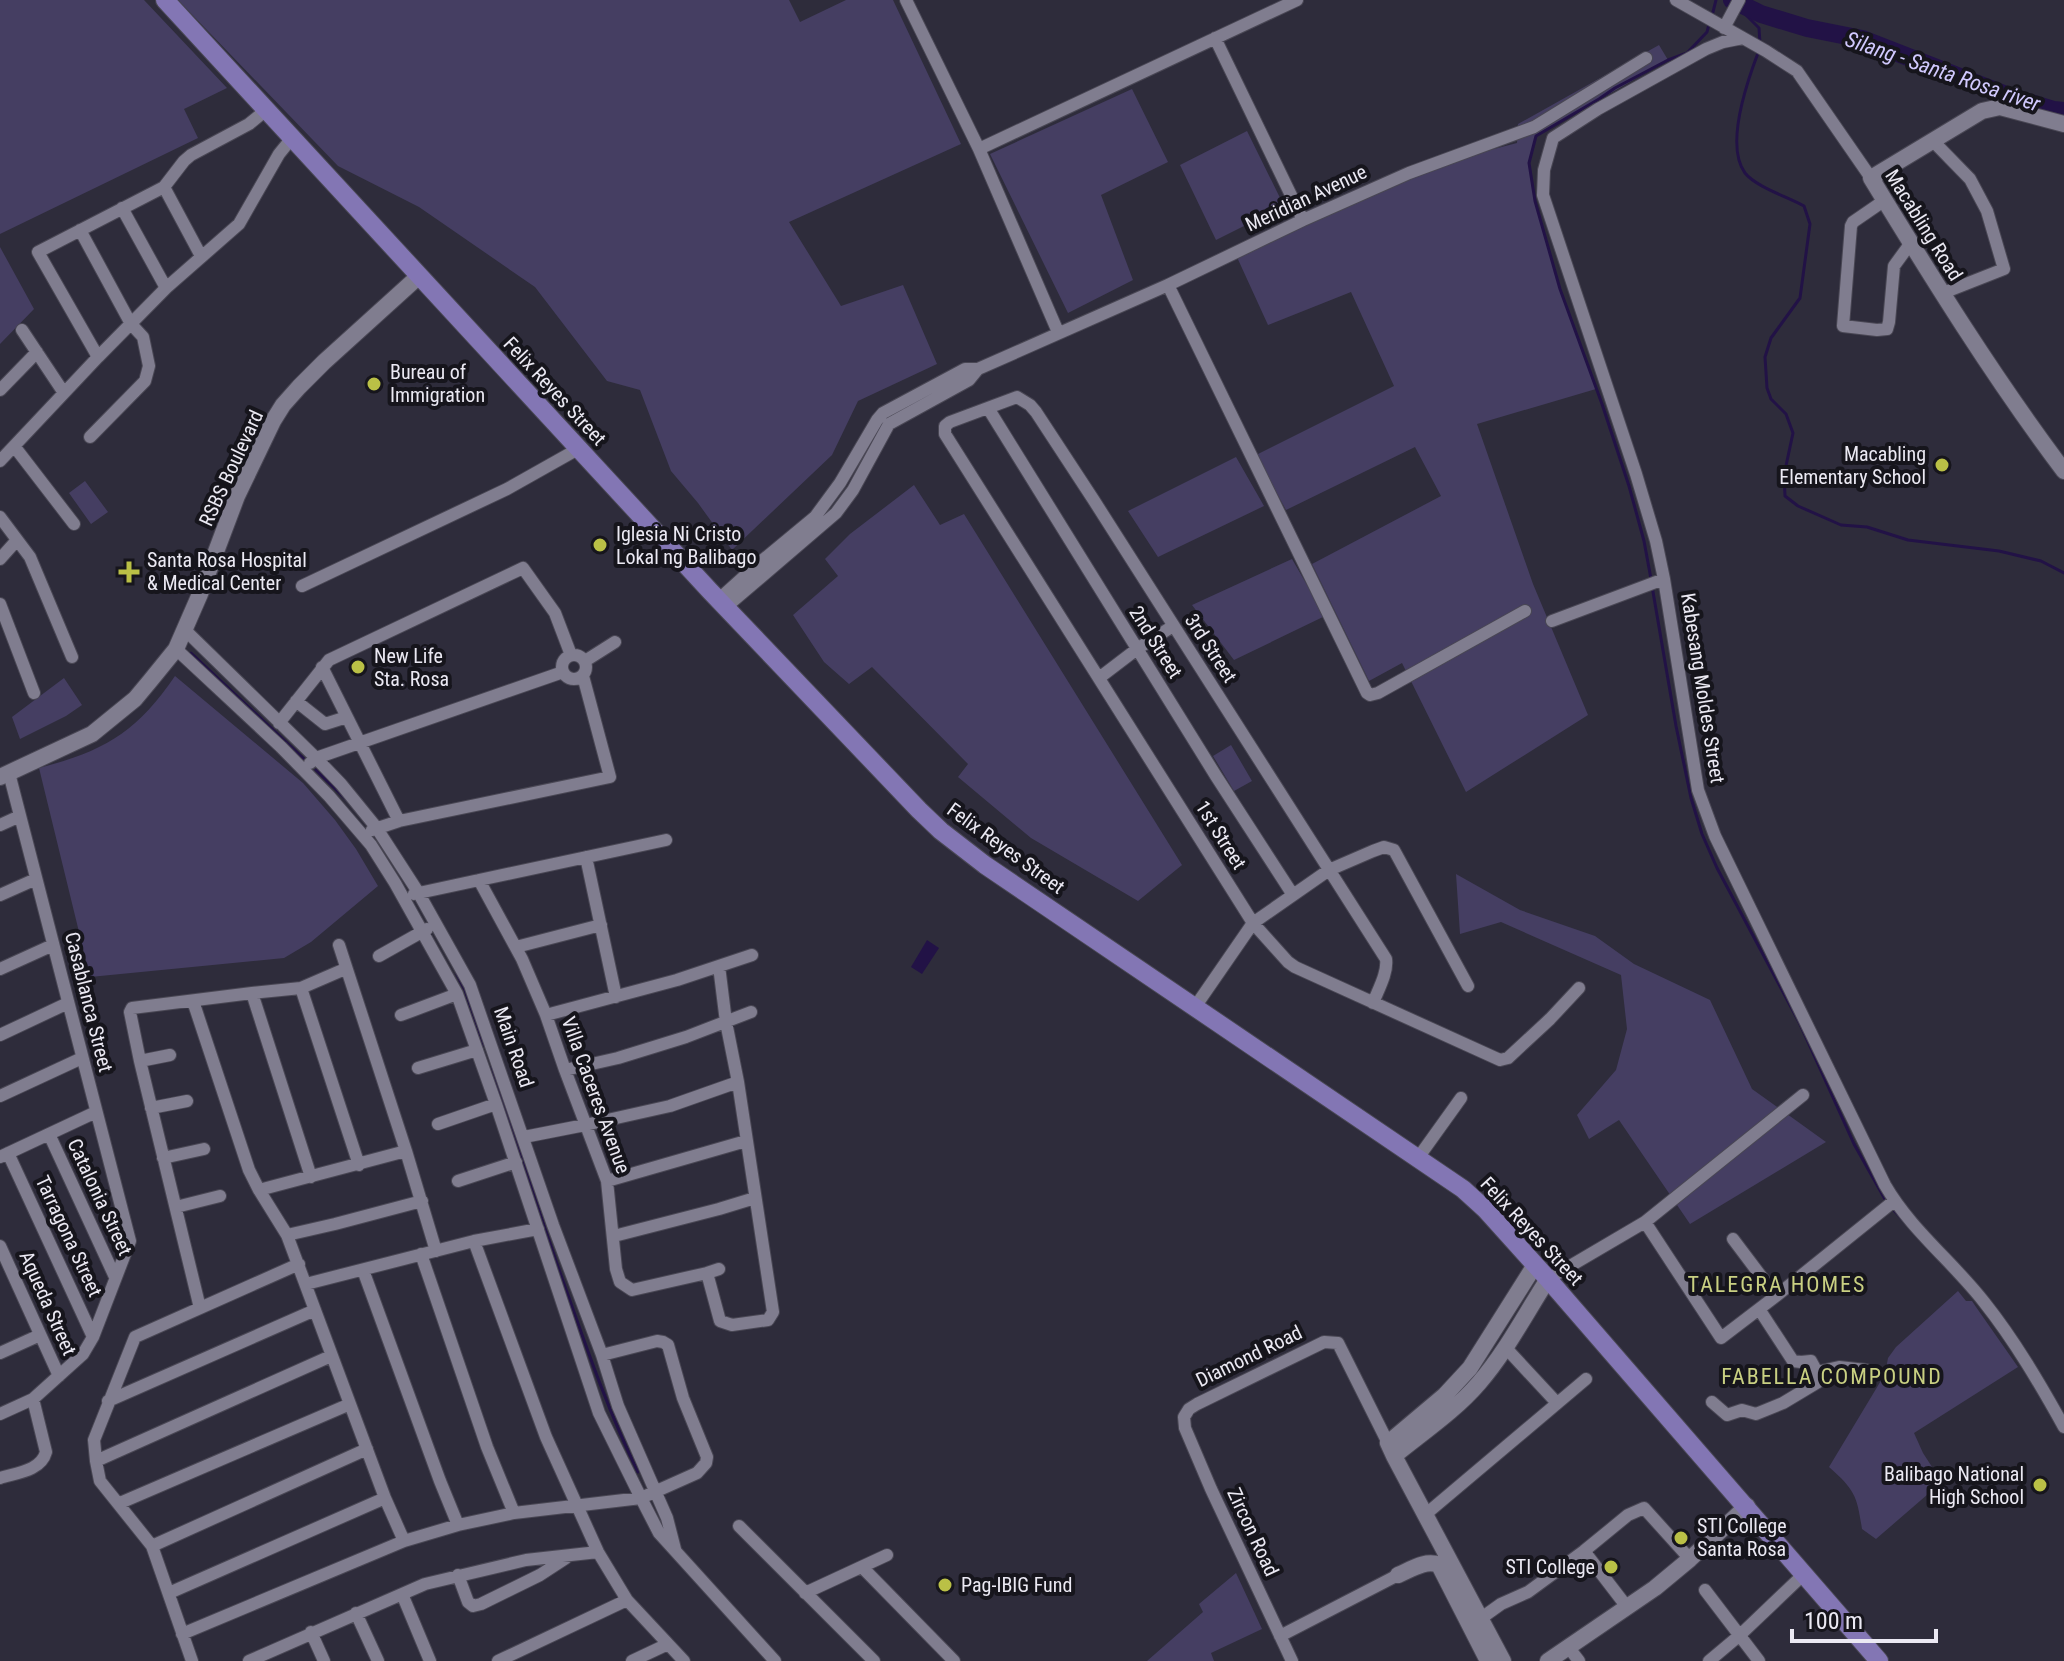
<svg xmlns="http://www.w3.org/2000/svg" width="2064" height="1661" font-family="'Roboto Condensed',sans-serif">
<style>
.green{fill:#453e62}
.water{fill:#221246}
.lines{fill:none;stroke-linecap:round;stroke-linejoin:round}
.stream{stroke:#221246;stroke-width:3}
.river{stroke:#221246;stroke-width:18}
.street-casing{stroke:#494754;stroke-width:14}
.secondary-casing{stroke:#494754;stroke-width:18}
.primary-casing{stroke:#494754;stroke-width:20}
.street{stroke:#807d8f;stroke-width:12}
.secondary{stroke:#807d8f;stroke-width:16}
.primary{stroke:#8376b4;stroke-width:18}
.poi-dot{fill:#bac046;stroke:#16151c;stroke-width:3}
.labels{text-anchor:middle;stroke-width:8;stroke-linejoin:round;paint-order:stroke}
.street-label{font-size:20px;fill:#ebe9f3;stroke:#16151c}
.poi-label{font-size:20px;fill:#ebe9f3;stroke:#16151c;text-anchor:start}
.water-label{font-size:22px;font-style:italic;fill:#d1c9fe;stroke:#16151c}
.neighbourhood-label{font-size:22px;letter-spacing:2px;fill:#c9d082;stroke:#16151c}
</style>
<rect width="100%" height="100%" fill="#2e2c3b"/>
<path class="green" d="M0,0h144l83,88 -43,21 14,29 -198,96z
M178,0h611l11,22 46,-22h47l68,144 -172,78 52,84 62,-21 34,79 -79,37 -26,54 -100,95 -34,-47 -27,-32 -31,-81 -33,-9 -72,-94 -116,-80 -81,-41z
M1659,45l9,15 -132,76 -7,27 6,38 25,88 36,100 -119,35 56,160 55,131 -122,77 -64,-129 -33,18 -57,-117 129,-68 -26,-49 -129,63 -30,-55 138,-69 -43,-94 -83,33 -32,-70 173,-84 108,-28 1,-19z
M1132,89l36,73 -67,33 32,85 -65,33 -78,-159z
M1247,131l37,75 -68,34 -36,-75z
M0,247l34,62 -34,35z
M1236,457l28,49 -106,51 -30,-46z
M85,481l23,31 -17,12 -22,-31z
M914,485l26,40 24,-11 218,351 -44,36 -107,-63 -73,-61 10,-13 -96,-97 -23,17 -25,-22 -31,-47 45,-39 -13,-17 25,-25z
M1292,559l33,57 -91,44 -42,-55z
M175,676l128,107 32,37 21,29 22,37 -67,56 -27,16 -194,19 -51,-209c65,-17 97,-35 136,-92z
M64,678l18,27 -16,11 -46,23 -8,-22z
M1231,745l21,36 -18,10 -21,-35z
M1456,874l64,36 75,26 39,28 76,36 42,89 74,53 -136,82 -71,-104 -30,19 -12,-24 39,-45 11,-41 -6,-54 -120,-53 -41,12z
M1958,1291l8,10h6l4,6 42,60 -104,66 9,20 13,20 -1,15 -59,51 -14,-10c-5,-33 -7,-39 -33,-62l56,-93 3,-16 8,-11z
M1236,1573l26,56 -51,24 3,8h-67l56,-49 -4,-8z"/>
<path class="water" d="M927,940l12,8 -17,26 -11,-7z"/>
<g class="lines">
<path class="stream" d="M1739,8l20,20 1,15
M1712,16l4,-16
M1758,53c-11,29 -33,93 -13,120 11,14 43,24 59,33l6,18 -10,74 -29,40 -6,19 2,31 4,11 15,15 7,19 -9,42 1,21 13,10 43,19 26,2 41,13 91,11 42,10 23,12
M1651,579l-7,-38 -15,-55 -27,-82 -42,-115 -25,-88 -6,-38 7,-27 63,-37 16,-11 53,-28 19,-7 20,-21 2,-8
M1652,586l24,140 15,72 11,36 15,34 82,154 55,122 32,57
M191,653l114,107
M316,770l32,31
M457,974l8,16 19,55
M492,1067c25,76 49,153 76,228 21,60 42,120 70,177
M1891,1207l11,12"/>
<path class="river" d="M1732,0l29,14 46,14 55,11 149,58 43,13 10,1"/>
<defs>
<path id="street" d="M906,0l73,149 79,183
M1676,0l90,51 31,20 74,107
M1724,28l15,-28
M1215,38l88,182
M1743,38l-20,4 -17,7 -108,60 -45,29 -9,32 -1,25 93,279 20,67 8,38 34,211 17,46 170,349c26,45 68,77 99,117 31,39 56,82 80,125
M1932,140l38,39 17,32 17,58 -61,24
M979,149l318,-149
M164,187l37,69
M1885,200l-32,22 -2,4 -8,100 34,4 10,-1 2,-7 5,-56 16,-22
M122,208l44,80
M80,230l51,94 12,13 6,29 -4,15 -55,56
M1168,285l199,408 3,2 8,-2 147,-82
M22,330l42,63
M98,357l-60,-105 126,-65 20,-26 7,-6 58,-31 17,-14
M0,390l37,-38
M988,408l228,368 77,119
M14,446l60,78
M0,461l98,-104 68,-69 73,-64 40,-70 13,-16
M0,517l30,40 42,100
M0,559l17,-19
M302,586l205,-97 71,-40
M718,600l40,-36 57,-47 25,-34 37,-63 6,-7 82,-44h13l190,-84 135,-65 106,-47 125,-46 112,-69
M0,604l34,89
M726,607l110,-94 17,-23 36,-66 80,-44 9,-11
M1552,621l112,-42
M185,630l131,128 25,26 35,43 42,65 52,93 83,240 49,130 16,51 49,112 8,31
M176,649l105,98 48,49 42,49 24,38 62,111 39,110 103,309 42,85 18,35 116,128
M562 667a12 12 0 1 1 24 0a12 12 0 1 1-24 0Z
M585,661l30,-19
M322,667l77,154
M1099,678l38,-29 36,-23
M296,701l29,23 22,-7
M279,723l50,-63 194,-92 32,45 16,42
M310,763l6,-5 247,-86
M0,825l20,-9
M372,830l27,-9 211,-44 -27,-101
M586,857l30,140
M479,880l43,79 24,56 19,55 42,111 9,88 4,13 12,8 75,-17 12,-4
M414,894l252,-54
M0,895l36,-16
M339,945l67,206 30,100
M516,947l85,-22
M379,956l48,-27
M0,969l53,-24
M301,988l58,177
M252,993l59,184
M193,1001l56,169 10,20 28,45 98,263 19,43
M1373,1003c5,-13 15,-30 13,-44l-293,-460 -57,-87 -6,-7 -13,-8 -67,25 -5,4v8l308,489 35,39 7,5 205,93 8,-2 42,-39 29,-31
M1195,1007l58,-84 76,-53 44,-19 11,-4 10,3 74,136
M401,1015l56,-21
M546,1015l131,-35 75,-25
M0,1035l68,-32
M140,1061l30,-6
M418,1068l59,-18
M565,1070l53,-12 68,-21 65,-25
M0,1096l82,-38
M151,1108l36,-7
M438,1124l58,-20
M49,1134l66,143
M524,1137l61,-12 85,-19 68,-24
M8,1153l85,184
M0,1157l96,-45
M163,1158l41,-9
M1418,1158l43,-60
M458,1181l58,-19
M607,1181l139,-40
M259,1190l147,-39
M176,1207l44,-11
M1645,1222l158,-127
M287,1235l48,-11 87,-23
M614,1236l105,-27 36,-11
M1733,1239l43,57
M474,1241l72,196 52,115 29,48 57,61
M0,1246l59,130
M421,1254l66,193 27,66
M363,1270l77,211 18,44
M707,1273l13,48 12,4 36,-5 5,-8 -35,-230 -12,-60 -7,-56
M1548,1279l97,-57 76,116 55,-42 118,-95
M306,1284l168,-43 64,-12
M200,1308l-60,-247 -10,-49 2,-4 120,-15 49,-5 44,-19
M1759,1309l34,52 8,1 10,-1 6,11 22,-5 27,3
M1505,1347l52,56
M0,1353l40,-18
M108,1401l207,-91
M1712,1402l15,13 15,-5 14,4 27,-11 35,-21 -1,-10
M0,1414l33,-15 50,-45 10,-17 37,-96 -121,-468
M96,1461l235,-105
M0,1478c16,-5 41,-7 46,-26l-13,-53
M120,1503l230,-99
M1426,1514l160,-135
M739,1526l135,135
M152,1546l215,-97
M1584,1551l43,56
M862,1567l92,94
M458,1575l10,27 5,4 8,-2 59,-29 26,-17
M1705,1590l54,71
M169,1593l216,-95
M805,1593l82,-38
M402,1594l28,67
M356,1613l22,48
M1480,1619l21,-15 27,-12 56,-41 44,-36 16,-7 46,51
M311,1632l13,29
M182,1634l222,-93 54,-16 56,-12 127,-15 56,-25 9,-10 1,-6 -24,-59 -15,-53 -5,-3 -6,-1 -55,14
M1280,1636l118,-61
M1569,1648l10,13
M192,1661l-40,-115 -52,-65 -4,-20 -2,-21 41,-103 164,-73
M249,1661l176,-77 101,-24 72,-8
M498,1661l129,-61
M632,1661l36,-17
M1292,1661l-81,-172 -26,-61 -1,-11 5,-8 8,-5 127,-62 14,1 50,100
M1709,1661l31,-26 64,-61"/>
<path id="secondary" d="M2064,124l-64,-17 -18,4 -111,67c61,100 123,200 193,293
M0,777l92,-43 43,-35 15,-18 26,-32 24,-55 37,-98 36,-75 10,-16 16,-18 25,-25 95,-86
M1394,1456l-6,-13 57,-48 25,-27 65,-103
M1398,1575c12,-5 28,-16 41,-10l49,96
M1503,1661l-109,-205c28,-23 61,-45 85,-73 27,-31 47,-70 69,-104
M1548,1661l107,-73 35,-29 57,-53"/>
<path id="primary" d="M165,0l545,591 209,219 22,21 44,34 478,324 22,20 63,70 331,382"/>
</defs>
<use href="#street" class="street-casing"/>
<use href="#secondary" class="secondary-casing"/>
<use href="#primary" class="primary-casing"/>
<use href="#street" class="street"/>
<use href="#secondary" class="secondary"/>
<use href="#primary" class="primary"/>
</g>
<g class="poi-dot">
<circle cx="374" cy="384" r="8"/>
<circle cx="1942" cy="465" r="8"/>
<circle cx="600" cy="545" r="8"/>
<path d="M125 560h8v8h8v8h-8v8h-8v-8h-8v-8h8z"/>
<circle cx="358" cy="667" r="8"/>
<circle cx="2040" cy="1485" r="8"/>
<circle cx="1681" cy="1538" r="8"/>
<circle cx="1611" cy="1567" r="8"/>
<circle cx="945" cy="1585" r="8"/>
</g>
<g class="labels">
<g class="street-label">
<text transform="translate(1306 198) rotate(-25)" y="7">Meridian Avenue</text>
<text transform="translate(1924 225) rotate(58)" y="7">Macabling Road</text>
<text transform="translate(555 391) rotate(47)" y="7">Felix Reyes Street</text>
<text transform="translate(231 468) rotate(-65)" y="7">RSBS Boulevard</text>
<text transform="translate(1156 642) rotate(58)" y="7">2nd Street</text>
<text transform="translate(1211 648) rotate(57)" y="7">3rd Street</text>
<text transform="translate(1703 688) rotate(81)" y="7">Kabesang Moldes Street</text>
<text transform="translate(1221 835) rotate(58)" y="7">1st Street</text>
<text transform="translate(1006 848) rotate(36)" y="7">Felix Reyes Street</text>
<text transform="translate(89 1002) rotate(76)" y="7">Casablanca Street</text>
<text transform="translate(514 1047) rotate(71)" y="7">Main Road</text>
<text transform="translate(596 1095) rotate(70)" y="7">Villa Caceres Avenue</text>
<text transform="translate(100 1197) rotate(65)" y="7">Catalonia Street</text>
<text transform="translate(1532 1231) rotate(47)" y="7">Felix Reyes Street</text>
<text transform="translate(69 1236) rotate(65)" y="7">Tarragona Street</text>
<text transform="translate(48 1303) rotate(66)" y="7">Aqueda Street</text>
<text transform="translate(1249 1356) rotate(-26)" y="7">Diamond Road</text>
<text transform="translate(1253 1532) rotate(65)" y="7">Zircon Road</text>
</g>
<g class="poi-label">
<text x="390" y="379">Bureau of<tspan x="390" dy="23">Immigration</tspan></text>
<text x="1926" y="461" text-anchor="end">Macabling<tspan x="1926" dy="23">Elementary School</tspan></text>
<text x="616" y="541">Iglesia Ni Cristo<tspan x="616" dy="23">Lokal ng Balibago</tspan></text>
<text x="147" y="567">Santa Rosa Hospital<tspan x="147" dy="23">&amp; Medical Center</tspan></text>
<text x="374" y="663">New Life<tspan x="374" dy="23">Sta. Rosa</tspan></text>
<text x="2024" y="1481" text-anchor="end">Balibago National<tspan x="2024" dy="23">High School</tspan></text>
<text x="1697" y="1533">STI College<tspan x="1697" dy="23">Santa Rosa</tspan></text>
<text x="1595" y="1574" text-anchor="end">STI College</text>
<text x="961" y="1592">Pag-IBIG Fund</text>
</g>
<g class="water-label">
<text transform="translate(1943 71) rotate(19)" y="8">Silang - Santa Rosa river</text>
</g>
<g class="neighbourhood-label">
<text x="1777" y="1292">TALEGRA HOMES</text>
<text x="1832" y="1384">FABELLA COMPOUND</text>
</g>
</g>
<path d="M1792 1629v12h144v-12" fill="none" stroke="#ebe9f3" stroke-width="4"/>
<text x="1804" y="1629" font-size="24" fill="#ebe9f3" stroke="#16151c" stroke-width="6" paint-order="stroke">100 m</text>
</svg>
